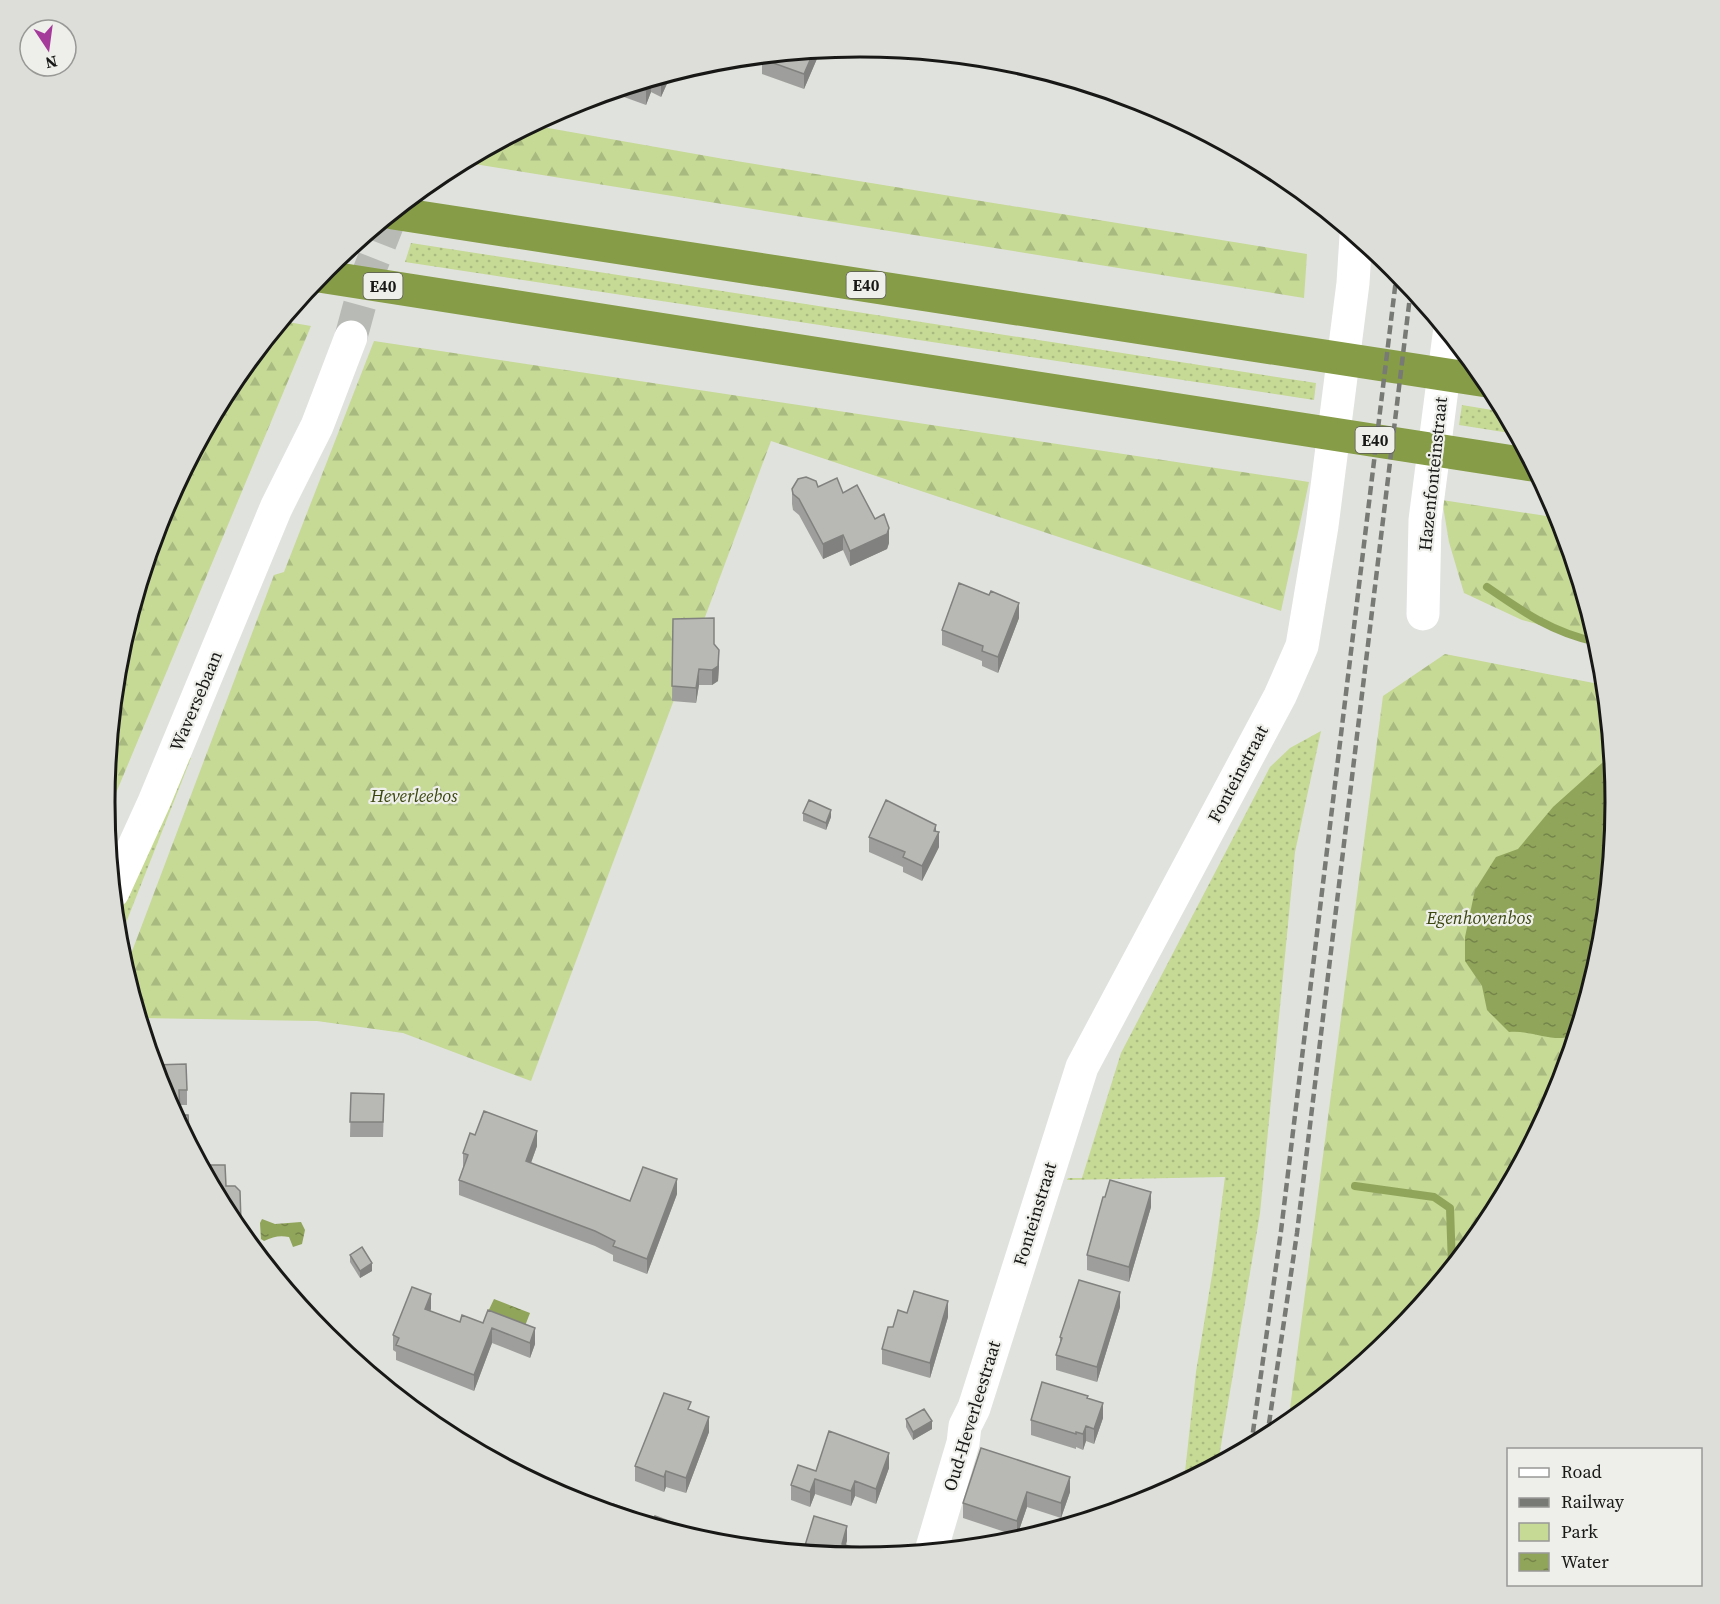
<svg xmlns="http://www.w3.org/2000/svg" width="1720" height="1604" font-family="'Source Serif 4',serif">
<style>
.green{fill:url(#green-dots)}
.forest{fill:url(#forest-firs)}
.water{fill:url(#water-ripples)}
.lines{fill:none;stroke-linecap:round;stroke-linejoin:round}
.stream{stroke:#90a45a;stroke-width:8}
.minor-tunnel{stroke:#b8bab5;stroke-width:33;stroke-dasharray:33 16;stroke-linecap:butt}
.minor{stroke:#fff;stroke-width:33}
.highway{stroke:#869c47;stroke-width:33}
.rail{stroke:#787a76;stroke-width:4.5;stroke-dasharray:9 4.5;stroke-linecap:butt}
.wall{fill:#9e9f9c}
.shaded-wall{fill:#81827f}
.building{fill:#b8b9b5;stroke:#81827f;stroke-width:1.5}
.labels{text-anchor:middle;stroke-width:4.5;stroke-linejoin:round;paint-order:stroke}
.shield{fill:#eeefea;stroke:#585956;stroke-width:1.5}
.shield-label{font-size:16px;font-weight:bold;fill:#181917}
.street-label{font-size:18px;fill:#181917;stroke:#eeefea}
.park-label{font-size:18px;font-style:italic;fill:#3a460e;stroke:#eeefea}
.rim{fill:none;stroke:#181917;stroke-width:3}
</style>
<defs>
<pattern id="green-dots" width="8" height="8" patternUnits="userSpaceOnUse" patternTransform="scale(1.5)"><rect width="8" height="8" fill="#c6d995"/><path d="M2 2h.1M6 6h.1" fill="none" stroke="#a9ba80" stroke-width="1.8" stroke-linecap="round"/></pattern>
<pattern id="forest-firs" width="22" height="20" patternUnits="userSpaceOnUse" patternTransform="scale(1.5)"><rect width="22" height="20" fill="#c6d995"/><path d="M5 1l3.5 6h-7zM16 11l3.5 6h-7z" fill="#a9ba80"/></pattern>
<pattern id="water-ripples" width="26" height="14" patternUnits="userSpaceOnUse" patternTransform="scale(1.5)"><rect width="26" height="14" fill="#90a45a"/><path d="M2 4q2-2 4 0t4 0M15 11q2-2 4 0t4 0" fill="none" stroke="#758549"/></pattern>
</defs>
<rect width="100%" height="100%" fill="#e0e2dd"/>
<path class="green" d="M411,243l905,140 -2,17 -909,-138z
M1462,405l42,7 12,22 -57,-9z
M1321,731l-26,121 -35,361 -42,250 -34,18 12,-109 17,-103 12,-92 -158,3 1,-2h14l39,-125 149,-286 20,-19z
M189,757l2,1 -73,185 -3,-31z"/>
<path class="forest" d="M531,125l193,34 583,95 -3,44 -842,-136z
M282,321l29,5 -205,491 -1,-15 14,-148 43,-141 70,-131z
M374,341l935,141 -28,129 -510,-170 -240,640 -128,-48 -86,-12 -177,-3 -15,-48 149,-395 10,-3z
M1442,500l117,18 38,122 -75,-20 -58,-27 -15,-51z
M1445,654l159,31 11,117 -14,148 -43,141 -70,131 -94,114 -106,88 95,-728z"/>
<path class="water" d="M1611,755l4,47 -14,148 -25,83c-16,13 -46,-4 -67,-1l-22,-22 -5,-24 -17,-25v-24l10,-47 21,-33 22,-8 35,-42z
M262,1219l13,5 26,-2 4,8 -3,14 -9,3 -4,-10c-10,-2 -16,0 -25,4l-3,-2 -1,-16z
M494,1299l36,14 -7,18 -37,-15z"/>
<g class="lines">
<path class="stream" d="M1487,587c36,25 66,46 110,55
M1355,1186l79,11 16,11 2,58"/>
<path class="minor-tunnel" d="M351,337l17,-63 24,-61"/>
<path class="minor" d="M1423,614l2,-94 24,-185
M113,892l41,-90 122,-294 41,-82 34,-89
M931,1551l32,-108 2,-17 9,-18 108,-341 198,-371 22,-50 20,-120 31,-243 3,-47"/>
<path class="highway" d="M393,213l1094,168
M319,276l1213,189"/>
<path class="rail" d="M1267,1437l30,-204 114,-945
M1251,1446l30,-215 116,-960"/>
</g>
<path class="wall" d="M819,51v3l-15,35 -42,-15v-15z
M671,74l-10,23 -10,-5 -5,13 -33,-12v-2z
M818,487l25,6 32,26 14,24 -2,6 -37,17 -7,-16 -20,9 -24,-44 -6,-5 -1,-6v-15z
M1019,618l-21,55 -16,-7v-5l-40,-16v-15z
M673,619l41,26 5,21 -1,15 -6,4h-13l-3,18 -24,-2z
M803,813l28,4 -5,13 -23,-9z
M936,831l3,16 -17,34 -19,-9v-5l-34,-15v-15z
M187,1090v15h-7v10h8l1,26 -27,-50z
M351,1093l33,16 -1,28h-33z
M475,1135l62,11 -6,17 99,38 47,-7 -30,80 -34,-13v-6l-18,-9 -136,-51v-15l4,-12v-15z
M1105,1197l46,10 -22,75 -42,-12v-15z
M350,1255l22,16 -12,7 -10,-16z
M1120,1307l-23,75 -41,-12v-15l4,-11v-7z
M431,1309l-1,2 30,11 2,-7 73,29 -5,14 -38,-15 -18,48 -78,-31v-8l-3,-2v-15z
M948,1317l-18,61 -48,-14v-15l11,-22z
M1088,1399l15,19 -9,26 -8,-3 -3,9 -7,-3v2l-45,-14v-15z
M691,1410l18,22 -23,61 -20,-6 -2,5 -29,-11v-15z
M906,1419l26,10 -19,11 -7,-13z
M981,1448l89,44 -9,26 -34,-11 -10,29 -54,-18v-15z
M889,1468l-13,36 -21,-8 -4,10 -36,-12 -5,13 -19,-7v-15l25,-14z"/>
<path class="shaded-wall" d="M814,51h5v3l-15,35v-15z
M671,74v1l-10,22v-16l3,-5z
M650,80h1v12l-5,13v-15z
M889,528v15l-2,6 -37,17v-15z
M843,535v15l-20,9v-15z
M1019,603v15l-21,55v-16z
M719,650v16l-1,15 -6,4v-15z
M699,669v16l-3,18v-15z
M831,810v7l-5,13v-7z
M936,825v13l3,-6v15l-17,34v-15z
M537,1131v15l-11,30v-15z
M677,1179v15l-30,80v-15z
M1151,1192v15l-22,75v-15z
M241,1223v10l-4,-5z
M372,1263v8l-12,7v-7z
M1120,1292v15l-23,75v-15z
M431,1294v15l-6,15v-15z
M948,1301v16l-18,61v-15z
M492,1328v15l-18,48v-16z
M535,1328v16l-5,14v-15z
M1103,1403v15l-9,26v-15z
M709,1417v15l-23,61v-15z
M932,1421v8l-19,11v-8z
M1086,1426v15l-3,9v-16z
M889,1453v15l-13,36v-15z
M666,1471v16l-2,5v-15z
M1070,1477v15l-9,26v-15z
M815,1479v15l-5,13v-15z
M855,1481v15l-4,10v-15z
M1027,1492v15l-10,29v-15z
M847,1526v15l-4,15 -1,-12z"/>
<path class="building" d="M814,51l-10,23 -42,-15 1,-3z
M664,76l-3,5 -6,-2z
M650,80l-4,10 -13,-5z
M806,477l10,4 2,6 19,-9 6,15 14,-8 18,34 9,-5 5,14 -2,6 -37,17 -7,-16 -20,9 -24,-45 -6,-5 -1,-5 6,-10z
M959,583l30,12 2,-4 28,12 -21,54 -16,-6 1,-5 -41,-16z
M714,618v26l5,6 -1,16 -6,4 -13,-1 -3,19 -24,-2 1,-67z
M809,800l22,10 -5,13 -23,-10z
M886,800l50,25 -2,6 5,1 -17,34 -19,-9 2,-5 -36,-15z
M186,1064l1,26h-8l1,25h8l1,17h-5l-22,-41 -8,-26z
M351,1093l33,1 -1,28h-33z
M484,1111l53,20 -11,30 104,40 13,-34 34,12 -30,80 -34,-13 2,-5 -20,-10 -136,-51 9,-25 -5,-2 7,-20 5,2z
M202,1165h23l1,21h9l5,5 1,32 -4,5 -5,-7z
M1110,1180l41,12 -22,75 -42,-12 16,-58h2z
M362,1247l10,16 -12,8 -10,-16z
M1079,1280l41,12 -23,75 -41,-12 6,-17 -2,-1z
M412,1287l19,7 -6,15 35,13 2,-7 21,8 5,-13 47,18 -5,15 -38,-15 -18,47 -78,-30 3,-7 -6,-3z
M914,1291l34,10 -18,62 -48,-14 6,-22h5l5,-17 9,3z
M1042,1382l46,14 -1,2 16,5 -9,26 -8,-3 -3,8 -7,-2v2l-45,-14z
M664,1393l27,9 -3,7 21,8 -23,61 -20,-7 -2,6 -29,-11z
M924,1409l8,12 -19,11 -7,-13z
M829,1431l60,22 -13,36 -21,-8 -4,10 -36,-12 -5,13 -19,-7 7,-20 18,6z
M981,1448l89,29 -9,26 -34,-11 -10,29 -54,-18z
M514,1469l21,7 -2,4z
M613,1504l41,15 1,-3 33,12 -2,7 -76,-23z
M814,1516l33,10 -5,18 26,8 -1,5h-7l-57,-5z"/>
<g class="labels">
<g class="shield">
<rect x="846.5" y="272" width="39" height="26" rx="4.5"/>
<rect x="363.5" y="273" width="39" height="26" rx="4.5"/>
<rect x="1355.5" y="427" width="39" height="26" rx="4.5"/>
</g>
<g class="shield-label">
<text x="866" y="291">E40</text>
<text x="383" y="292">E40</text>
<text x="1375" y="446">E40</text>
</g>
<g class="street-label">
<text transform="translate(1433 474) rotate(-84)" y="6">Hazenfonteinstraat</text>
<text transform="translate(196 701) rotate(-67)" y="6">Waversebaan</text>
<text transform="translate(1238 774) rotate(-62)" y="6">Fonteinstraat</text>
<text transform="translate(1035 1214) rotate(-73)" y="6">Fonteinstraat</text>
<text transform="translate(972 1416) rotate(-73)" y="6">Oud-Heverleestraat</text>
</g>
<g class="park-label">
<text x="414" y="802">Heverleebos</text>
<text x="1479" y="924">Egenhovenbos</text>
</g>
</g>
<path d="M0 0H1720V1604H0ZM115 802a745 745 0 1 1 1490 0a745 745 0 1 1-1490 0Z" fill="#ddded9" fill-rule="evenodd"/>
<path class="rim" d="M115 802a745 745 0 1 1 1490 0a745 745 0 1 1-1490 0Z"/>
<rect x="1507" y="1448" width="195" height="138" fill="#eeefea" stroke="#989996" stroke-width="1.5"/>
<rect x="1519" y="1468" width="30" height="9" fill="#ffffff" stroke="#989996" stroke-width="1.5"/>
<text x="1561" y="1478" font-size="18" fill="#181917">Road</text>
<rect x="1519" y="1498" width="30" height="9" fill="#787a76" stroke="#989996" stroke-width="1.5"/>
<text x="1561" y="1508" font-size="18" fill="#181917">Railway</text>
<rect x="1519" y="1523" width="30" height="18" fill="#c6d995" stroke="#989996" stroke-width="1.5"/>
<text x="1561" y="1538" font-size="18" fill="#181917">Park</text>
<rect x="1519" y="1553" width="30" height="18" fill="url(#water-ripples)" stroke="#989996" stroke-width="1.5"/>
<text x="1561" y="1568" font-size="18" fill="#181917">Water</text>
<g transform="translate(48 48) rotate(167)"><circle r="28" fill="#eeefea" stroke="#989996" stroke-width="1.5"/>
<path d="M0-4.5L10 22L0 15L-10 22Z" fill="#a53a9b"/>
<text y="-9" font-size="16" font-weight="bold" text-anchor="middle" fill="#181917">N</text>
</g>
</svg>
